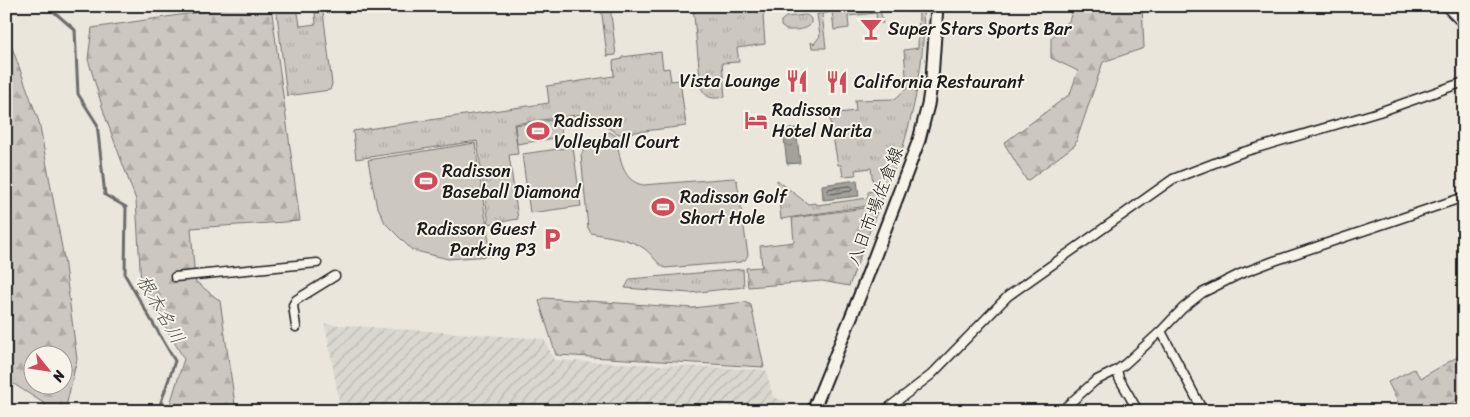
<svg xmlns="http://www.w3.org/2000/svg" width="1470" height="417" font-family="Sriracha,'Klee One',sans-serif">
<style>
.industrial{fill:url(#industrial-furrows)}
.grass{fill:url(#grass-tufts);stroke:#74726e}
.forest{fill:url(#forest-firs);stroke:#74726e;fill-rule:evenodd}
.garden{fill:#ccc8c0;stroke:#74726e}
.water{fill:url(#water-ripples);stroke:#6d6c68}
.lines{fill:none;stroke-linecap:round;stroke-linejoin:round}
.shore{stroke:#52514e;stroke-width:1}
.stream{stroke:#6d6c68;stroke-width:3}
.minor-casing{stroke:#1c1c1c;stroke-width:11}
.secondary-casing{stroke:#1c1c1c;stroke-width:15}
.minor{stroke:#f7f3e8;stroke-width:8}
.secondary{stroke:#f7f3e8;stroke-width:11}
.labels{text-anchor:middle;stroke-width:4;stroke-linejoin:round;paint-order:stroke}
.poi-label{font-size:18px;fill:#1c1c1c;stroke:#f7f3e8;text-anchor:start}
.street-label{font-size:18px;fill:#1c1c1c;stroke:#f7f3e8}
.water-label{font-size:19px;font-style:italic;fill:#52514e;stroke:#f7f3e8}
</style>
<defs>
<pattern id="industrial-furrows" width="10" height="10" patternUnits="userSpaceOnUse" patternTransform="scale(1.25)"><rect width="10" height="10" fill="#dad7ce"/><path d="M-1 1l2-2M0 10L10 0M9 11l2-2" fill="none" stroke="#bab8b0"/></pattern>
<pattern id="grass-tufts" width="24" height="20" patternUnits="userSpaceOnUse" patternTransform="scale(1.25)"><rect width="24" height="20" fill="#ccc8c0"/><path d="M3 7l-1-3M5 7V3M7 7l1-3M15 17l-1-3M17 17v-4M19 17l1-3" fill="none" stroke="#afaba4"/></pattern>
<pattern id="forest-firs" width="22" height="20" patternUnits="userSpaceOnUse" patternTransform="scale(1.25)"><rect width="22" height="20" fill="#ccc8c0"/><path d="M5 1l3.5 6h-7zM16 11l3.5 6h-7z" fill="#afaba4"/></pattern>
<pattern id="water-ripples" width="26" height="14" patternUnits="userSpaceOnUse" patternTransform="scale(1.25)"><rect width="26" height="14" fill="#a3a19a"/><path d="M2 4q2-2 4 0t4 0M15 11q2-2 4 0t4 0" fill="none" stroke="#84827d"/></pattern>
</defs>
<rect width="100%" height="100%" fill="#eae6dc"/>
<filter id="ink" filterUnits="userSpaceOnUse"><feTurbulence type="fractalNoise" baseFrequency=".02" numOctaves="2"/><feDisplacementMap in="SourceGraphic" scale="10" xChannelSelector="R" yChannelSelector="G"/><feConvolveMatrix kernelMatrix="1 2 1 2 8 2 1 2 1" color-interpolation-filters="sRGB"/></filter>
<g filter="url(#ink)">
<path class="industrial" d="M325,324l219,15 10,21 212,10 7,27 31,11 -2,3h-461z"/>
<path class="grass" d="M276,6h21l3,20 16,-2 -1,-11 8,-1 9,72 -2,6 -43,6z
M601,6h9l6,49 -9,1z
M693,6h82l-6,1 -6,9 2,28 -28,4 2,14 -17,1 3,34c-13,2 -19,2 -24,-10z
M819,6h60l4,17 -6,1 -1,-11 -28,3 1,12 -15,2 -2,-18 -10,2 4,34h-14l-1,-6 3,2 6,-8 -3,-22h3z
M907,6h16c3,47 -7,96 -20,141 -6,19 -16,38 -23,57l-99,15 -4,-39 31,24 8,-1 1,2 51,-7v-6l6,-1 -3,-23 -16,2 1,5 -13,1 -2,-11h-3l-9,-51 27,-3 -1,-11 40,-1 12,-11 -3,-38 14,-2 1,-36h-12z
M805,15c3,1 5,1 6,5 2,11 -18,10 -25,10l-5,-4v-5l5,-4z
M661,52l2,17 6,-1 2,13 9,-1 6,46 -67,8 -36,-20 -69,10 4,30 -9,1 9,64 -29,5 -12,-83 -121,18 -3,-28 196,-28 -2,-17 67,-10 -1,-15 9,-2v-2z
M743,269l1,18 -54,6 -65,-5 5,-9z"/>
<path class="forest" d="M240,6h31l29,215 -109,7 4,53 25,20 16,110h-68l16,-52 -43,-75 -5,-84 -31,-84 -17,-57 4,-31z
M1074,6h68l2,42 -41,14 -28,83 -48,36 -23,-38 66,-49 8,-23 -27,-13v-20l18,-17z
M6,31l33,91 25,137 13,100 -12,52h-21l1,-7 -39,-25zM62,354v30h-30v-30z
M879,206l-30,80 -27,-5 -74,6 -2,-19 16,-1 -2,-21 34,-4 -2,-24z
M544,298l149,10 52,-6 6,3 13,62 -208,-12 -17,-54z
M1464,353v44l-1,-1 -27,15h-34l-14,-29 26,-13 7,9z"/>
<path class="garden" d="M560,119l2,18 -45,7 -2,-19z
M610,132l7,5c2,18 4,44 26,48l91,-7 3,3 11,74 -3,5 -5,2 -75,6c-9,-5 -12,-13 -20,-19 -15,-11 -36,-12 -54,-16l-3,-5 -7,-73 4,-7z
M475,143l16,113 -43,3 -36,-9 -27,-27 -9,-20 -8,-43z
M573,147l8,59 -51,7 -8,-59z"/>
<path class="water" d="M796,128l4,35 -13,1 -4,-34z
M857,180l2,16 -36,4 -1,-15z"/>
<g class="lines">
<path class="shore" d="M850,186l3,2 -2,3 -21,3 -3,-2 2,-3z"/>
<path class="stream" d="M54,6l-1,5 22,19 3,64 19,30 8,71 21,12 -1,68 50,86 -17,50"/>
<defs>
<path id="minor" d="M1445,6l19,19
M175,277l142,-14
M296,327l-3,-22 3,-5 39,-24
M1161,331l42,80
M1117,370l2,8 19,33
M884,411l47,-36 77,-79 165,-117 70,-27 136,-40 85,-30
M1061,411l34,-30 22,-11 8,-6 36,-33 22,-23 19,-15 38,-19 34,-13 190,-64"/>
<path id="secondary" d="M813,411l47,-116 59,-155 9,-35 4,-27 5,-72"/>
</defs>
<use href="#minor" class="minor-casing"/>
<use href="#secondary" class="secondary-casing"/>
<use href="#minor" class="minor"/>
<use href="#secondary" class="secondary"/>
</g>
</g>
<defs>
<symbol id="bar-bare" viewBox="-9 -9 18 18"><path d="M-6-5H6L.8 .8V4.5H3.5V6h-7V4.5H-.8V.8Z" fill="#d1495b" stroke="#f7f3e8" stroke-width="2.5" paint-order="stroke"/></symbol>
<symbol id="restaurant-bare" viewBox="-9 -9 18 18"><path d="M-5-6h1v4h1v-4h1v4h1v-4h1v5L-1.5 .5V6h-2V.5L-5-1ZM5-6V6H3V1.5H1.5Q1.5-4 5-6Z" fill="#d1495b" stroke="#f7f3e8" stroke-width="2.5" paint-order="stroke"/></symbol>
<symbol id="hotel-bare" viewBox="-9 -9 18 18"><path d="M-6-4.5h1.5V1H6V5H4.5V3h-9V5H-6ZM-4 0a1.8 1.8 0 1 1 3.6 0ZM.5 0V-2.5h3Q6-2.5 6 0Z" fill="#d1495b" stroke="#f7f3e8" stroke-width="2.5" paint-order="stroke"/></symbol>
<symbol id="stadium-bare" viewBox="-9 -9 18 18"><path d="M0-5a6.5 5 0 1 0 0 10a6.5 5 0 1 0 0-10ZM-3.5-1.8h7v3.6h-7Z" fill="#d1495b" stroke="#f7f3e8" stroke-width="2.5" paint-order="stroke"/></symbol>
<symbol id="parking-bare" viewBox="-9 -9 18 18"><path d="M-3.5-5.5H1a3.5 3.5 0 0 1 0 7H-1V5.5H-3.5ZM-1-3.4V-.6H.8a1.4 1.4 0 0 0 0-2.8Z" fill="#d1495b" stroke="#f7f3e8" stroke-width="2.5" paint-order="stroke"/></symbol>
</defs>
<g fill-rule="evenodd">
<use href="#bar-bare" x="855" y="13" width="32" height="32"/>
<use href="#restaurant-bare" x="781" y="65" width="32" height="32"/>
<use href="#restaurant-bare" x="821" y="66" width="32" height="32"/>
<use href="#hotel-bare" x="740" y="104" width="32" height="32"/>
<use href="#stadium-bare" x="522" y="115" width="32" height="32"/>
<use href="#stadium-bare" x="410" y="165" width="32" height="32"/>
<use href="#stadium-bare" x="647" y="191" width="32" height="32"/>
<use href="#parking-bare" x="536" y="223" width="32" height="32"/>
</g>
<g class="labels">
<g class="poi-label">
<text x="888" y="35">Super Stars Sports Bar</text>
<text x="780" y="87" text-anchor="end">Vista Lounge</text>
<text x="854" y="88">California Restaurant</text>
<text x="772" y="116">Radisson<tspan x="772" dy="21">Hotel Narita</tspan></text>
<text x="554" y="127">Radisson<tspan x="554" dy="21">Volleyball Court</tspan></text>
<text x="442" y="177">Radisson<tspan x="442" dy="21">Baseball Diamond</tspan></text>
<text x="680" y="203">Radisson Golf<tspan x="680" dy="21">Short Hole</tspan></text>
<text x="536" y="235" text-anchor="end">Radisson Guest<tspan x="536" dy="21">Parking P3</tspan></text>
</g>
<g class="street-label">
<text transform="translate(875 206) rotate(-69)" y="6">八日市場佐倉線</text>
</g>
<g class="water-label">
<text transform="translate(161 309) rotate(60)" y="7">根木名川</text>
</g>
</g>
<rect width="1470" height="417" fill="none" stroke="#f7f3e8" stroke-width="25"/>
<rect x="12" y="12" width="1445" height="392" fill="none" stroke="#1c1c1c" stroke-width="2" filter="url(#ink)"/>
<g transform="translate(48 370) rotate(120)"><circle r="24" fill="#f7f3e8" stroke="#9f9d96"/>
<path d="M0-4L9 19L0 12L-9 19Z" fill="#d1495b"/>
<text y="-8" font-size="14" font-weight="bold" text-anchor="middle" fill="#1c1c1c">N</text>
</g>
</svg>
